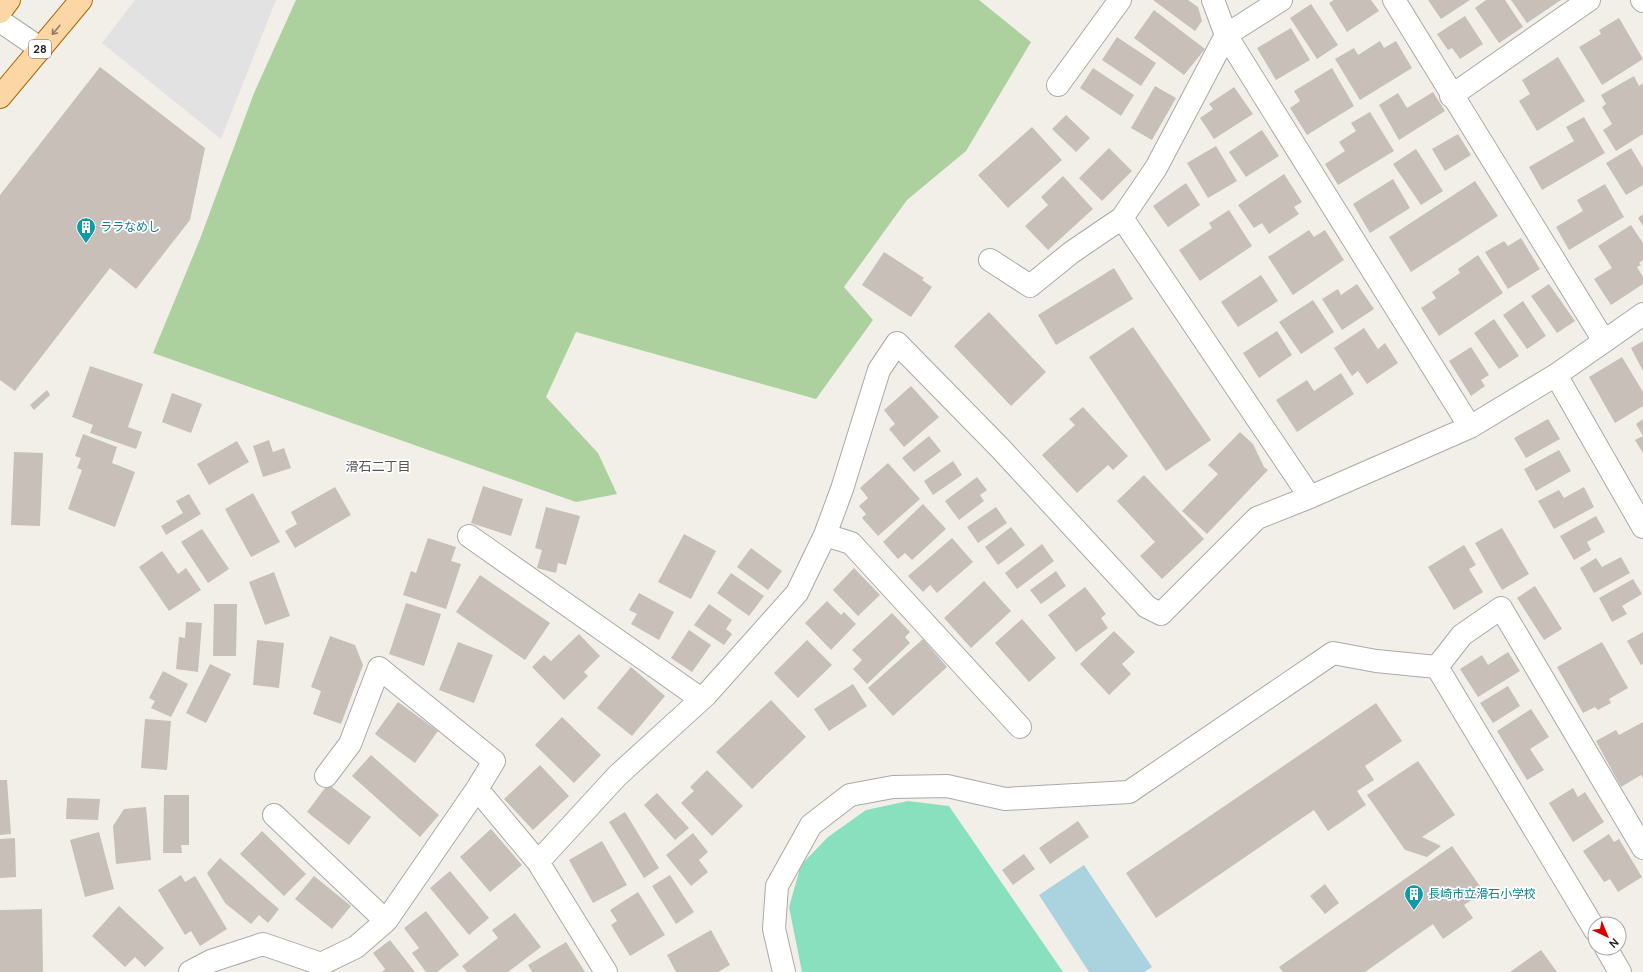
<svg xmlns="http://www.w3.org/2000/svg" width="1643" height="972" font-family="Manrope,'Noto Sans JP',sans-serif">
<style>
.forest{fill:#add19e}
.pitch{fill:#88e0be}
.parking{fill:#e2e2e2}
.water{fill:#aad3df}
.building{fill:#c7bfb8}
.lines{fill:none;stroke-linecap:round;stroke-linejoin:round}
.minor-casing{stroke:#a9a9a9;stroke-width:24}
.major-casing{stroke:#a06b00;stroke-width:24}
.minor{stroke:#fff;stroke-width:22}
.major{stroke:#fcd6a4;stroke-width:22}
.oneway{stroke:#8f7c63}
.labels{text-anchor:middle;stroke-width:3.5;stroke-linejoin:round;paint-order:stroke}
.shield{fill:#fff;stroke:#646464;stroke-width:1}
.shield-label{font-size:11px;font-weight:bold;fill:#222}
.culture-label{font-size:12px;fill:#0d838f;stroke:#fff;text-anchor:start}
.neighbourhood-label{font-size:13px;fill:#555;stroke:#fff}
</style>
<rect width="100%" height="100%" fill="#f2efe9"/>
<path class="forest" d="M296,0h683l52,42 -65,109 -59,49 -63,87 29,33 -57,79 -240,-67 -30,65 52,56 19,41 -41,8 -423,-149 47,-114 54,-146z"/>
<path class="pitch" d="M908,801l41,5 114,166h-261l-13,-65 12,-42 27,-28 38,-27z"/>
<path class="parking" d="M135,0h141l-55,139 -119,-96z"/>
<path class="water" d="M1084,865l68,102 -8,5h-55l-50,-77z"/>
<path class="building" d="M1153,0h35l10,7 4,14 -7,10z
M1334,0h37l8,11 -32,21 -18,-29z
M1428,0h42l-29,19z
M1486,0h19l18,27 -24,16 -24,-35z
M1511,0h50l-34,23z
M1311,4l27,41 -21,14 -27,-41z
M1154,10l51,39 -21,26 -50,-37z
M1465,16l18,28 -23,15 -8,-11 -4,2 -11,-16z
M1619,18l24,41 -41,26 -23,-38 22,-13 -2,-4z
M1291,28l19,32 -34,20 -19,-32z
M1117,37l39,26 -15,23 -39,-26z
M1380,41l4,7 12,-7 16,27 -52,32 -25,-41 19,-11 4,7z
M1558,57l27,44 -48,30 -18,-30 11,-7 -8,-14z
M100,67l105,81 -15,72 -54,69 -26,-21 -95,123 -15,-11v-185z
M1093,68l41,27 -13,21 -41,-28z
M1332,68l22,38 -47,29 -17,-27 10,-7 -6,-10z
M1634,76l5,10 4,-3v51l-27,17 -13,-21 9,-6 -10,-17 4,-3 -5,-9z
M1155,86l21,12 -24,42 -21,-12z
M1234,87l19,27 -39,25 -14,-21 13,-9 -4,-5z
M1433,92l12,19 -46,29 -20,-35 19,-12 9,15z
M1370,112l24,39 -56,34 -13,-21 20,-13 -6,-9 17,-11 -5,-8z
M1066,115l24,23 -14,14 -24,-23z
M1584,117l21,36 -63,37 -13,-23 45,-26 -8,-14z
M1032,127l30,33 -54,48 -30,-33z
M1262,130l17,26 -33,21 -17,-25z
M1458,134l13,21 -26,16 -13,-22z
M1216,146l21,35 -29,17 -21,-35z
M1109,148l23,23 -30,30 -23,-23z
M1631,148l12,20v17l-17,10 -20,-32z
M1416,149l27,42 -22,14 -28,-41z
M1284,174l18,28 -8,5 5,7 -30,20 -7,-11 -8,5 -16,-23z
M1063,176l30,33 -45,41 -23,-24 23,-21 -7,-8z
M1393,179l17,29 -40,25 -17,-29z
M1475,181l23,35 -87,56 -22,-35z
M1186,183l14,22 -32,22 -15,-21z
M1605,184l19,33 -55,33 -13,-23 27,-16 -6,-11z
M1229,210l23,36 -52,35 -21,-31 33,-22 -3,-5z
M1643,214v12l-5,-8z
M1631,225l12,18v17l-4,3 2,2 -4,2 6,10v7l-32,21 -17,-26 18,-11 -14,-22z
M1309,230l5,7 11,-7 19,30 -51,35 -25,-38z
M1521,238l19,31 -32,20 -23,-37 19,-11 4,5z
M884,252l40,26 -2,2 10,7 -21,30 -49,-32z
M1478,255l25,38 -64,43 -18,-28 15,-10 -4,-6 28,-19 -2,-4z
M1114,268l19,31 -77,46 -18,-30z
M1261,275l17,26 -40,26 -17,-25z
M1357,284l17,25 -32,21 -20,-31 16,-10 3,6z
M1549,284l26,37 -18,12 -26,-37z
M1313,300l21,32 -33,22 -22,-32z
M1523,301l23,35 -19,13 -24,-34z
M989,312l57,60 -35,34 -57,-60z
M1494,319l25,37 -20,13 -25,-36z
M1133,327l78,113 -45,31 -77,-114z
M1364,328l14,21 7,-6 13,20 -31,21 -9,-13 -6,5 -18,-28z
M1277,331l15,24 -33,23 -16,-25z
M1643,341v30l-12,-23z
M1471,347l18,28 -8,5 4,6 -14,10 -22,-35z
M1622,357l21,35v14l-28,17 -26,-46z
M90,366l53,18 -15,43 14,5 -6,17 -46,-16 3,-8 -21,-8z
M1341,373l13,21 -57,38 -21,-32 31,-20 7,11z
M911,386l28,31 -35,30 -15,-18 6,-5 -11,-14z
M47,390l3,5 -16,15 -4,-5z
M172,393l30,11 -11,29 -29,-11z
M1083,407l45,49 -15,14 -5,-5 -31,28 -35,-38 33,-30 -6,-6z
M1548,419l12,20 -34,19 -12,-20z
M1643,419v17l-7,-12z
M1240,432l13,12 11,23 4,3 -61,64 -25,-23 36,-37 -10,-9z
M83,434l34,13 -5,16 23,9 -20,55 -47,-18 14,-39 -5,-2 4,-10 -6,-2z
M929,436l12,15 -27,21 -12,-14z
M1643,436v17l-8,-13z
M269,440l4,12 11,-4 7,20 -28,9 -10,-31z
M237,441l12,21 -40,23 -12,-21z
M1559,450l12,21 -35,20 -12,-22z
M14,452l29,1 -3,73 -29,-1z
M953,461l9,14 -29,20 -9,-14z
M888,463l32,36 -42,37 -16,-18 4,-4 -7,-8 9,-8 -8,-10z
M1144,475l60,64 -42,40 -22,-23 15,-14 -38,-41z
M977,477l10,13 -7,5 4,6 -25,19 -14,-19z
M483,486l40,13 -12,37 -40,-13z
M335,487l16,28 -56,33 -10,-17 12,-7 -6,-12z
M1584,487l10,20 -40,22 -16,-28 21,-11 5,8z
M253,493l27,49 -29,15 -26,-48z
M189,494l12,20 -35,21 -5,-9 22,-13 -7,-12z
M923,504l23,25 -34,31 -7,-7 -7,6 -15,-17z
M546,507l34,9 -14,49 -8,-2 -2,10 -19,-5 5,-18 -7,-2z
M996,507l11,16 -29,20 -11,-16z
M1596,516l9,16 -18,10 4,8 -17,10 -14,-24z
M1011,527l14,18 -27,20 -13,-18z
M1502,528l27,46 -27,16 -27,-47z
M202,529l27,40 -21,14 -27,-41z
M684,534l32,17 -25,48 -33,-17z
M428,538l28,9 -5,14 10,3 -15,45 -43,-14 8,-24 5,2z
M952,538l21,24 -36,31 -7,-8 -7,7 -15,-16z
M1042,544l12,17 -37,28 -12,-16z
M1464,545l12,20 -7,4 14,23 -29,18 -26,-43z
M751,548l31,23 -14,19 -31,-23z
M162,551l16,23 8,-6 15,22 -32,21 -30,-44z
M1621,557l9,16 -36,20 -14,-25 16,-10 6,9z
M854,568l26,27 -22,21 -25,-26z
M1056,571l10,15 -25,18 -11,-14z
M274,572l16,44 -25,9 -16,-43z
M731,573l33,23 -15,20 -32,-23z
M480,575l70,48 -25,37 -69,-48z
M1633,579l9,15 -20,12 5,8 -15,8 -13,-24z
M984,581l27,30 -40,37 -27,-30z
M1535,586l27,43 -18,11 -27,-42z
M1085,587l21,27 -5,4 7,10 -32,24 -28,-37z
M639,593l35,19 -15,28 -28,-16 6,-10 -8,-4z
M827,601l14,14 3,-3 12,12 -25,26 -26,-27z
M406,603l35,11 -17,52 -35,-12z
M214,604h23l-1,52h-23z
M709,604l23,16 -6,9 6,5 -8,11 -30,-20z
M892,613l18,19 -5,5 5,6 -43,41 -14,-15 9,-9 -10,-10z
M1022,619l34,39 -27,24 -34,-39z
M186,622l16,1 -4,49 -22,-3 3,-32 6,1z
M689,630l22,15 -19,27 -21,-14z
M1114,631l21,21 -13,12 9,10 -22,21 -29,-31z
M1643,632v32l-2,1 -14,-24z
M579,634l21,22 -16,16 4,4 -24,24 -32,-33 12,-12 7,6z
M330,636l25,9 8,20 -22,59 -28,-10 8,-23 -10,-4z
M923,639l24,28 -54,49 -25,-28z
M257,640l27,3 -5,45 -26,-3z
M807,640l25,25 -34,33 -24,-25z
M458,642l35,13 -19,48 -35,-13z
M1602,642l26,46 -19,11 2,4 -13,7 -3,-3 -12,6 -26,-46z
M1508,652l12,19 -42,26 -18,-28 22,-14 6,10z
M210,664l21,10 -25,49 -20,-10z
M631,667l34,29 -33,40 -35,-28z
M163,671l25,13 -17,33 -20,-9 4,-7 -6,-3z
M853,684l14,22 -38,25 -15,-22z
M1508,686l12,20 -27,17 -13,-20z
M771,700l35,37 -54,52 -36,-37z
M398,702l40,29 -23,32 -40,-29z
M1376,703l26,38 -37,25 9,14 -17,11 9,14 -38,26 -14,-21 -158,108 -30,-45z
M1531,709l18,28 -19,12 14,21 -17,10 -30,-49z
M562,717l39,38 -27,28 -39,-38z
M145,719l26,2 -4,49 -26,-2z
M1643,722v56l-2,-3 -20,12 -25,-46 20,-11 3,5z
M371,755l68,60 -19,22 -68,-61z
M1418,761l37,54 -33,22 19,9 -14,11 -22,-7 -38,-55z
M540,765l29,31 -36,34 -29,-31z
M707,770l36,36 -31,30 -31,-33 13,-12 -4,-4z
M0,780h7l4,54 -11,1z
M328,784l43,33 -22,28 -42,-33z
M1573,788l5,9 7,-5 19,30 -31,20 -24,-39z
M657,793l32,35 -14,12 -31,-35z
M164,795h25v50h-8l1,8h-19z
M67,798l33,1 -2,21 -32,-1z
M146,807l5,53 -35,4 -3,-38 11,-17z
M625,812l34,56 -15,10 -35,-56z
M1078,821l11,16 -39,27 -11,-16z
M491,829l31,36 -32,27 -30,-35z
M262,831l44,43 -22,22 -44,-42z
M99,832l15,57 -29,8 -15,-57z
M693,833l15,19 -9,8 9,12 -17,14 -25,-31z
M1609,834l5,8 5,-3 23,38 -24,15 -8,-13 -6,3 -21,-31z
M15,838l1,39 -16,1v-39z
M602,841l25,44 -34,18 -24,-43z
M1452,846l32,46 -20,13 9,13 -30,21 -10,-15 -68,48h-82l-4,-5z
M1024,854l11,15 -22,16 -11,-15z
M220,858l59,51 -11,14 -9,-8 -8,9 -26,-21 -18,-30z
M450,871l39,47 -20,17 -39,-47z
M181,875l4,7 10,-6 32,53 -27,17 -9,-15 -6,4 -27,-45z
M670,875l24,37 -18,12 -24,-38z
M314,876l37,30 -19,23 -37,-30z
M1325,884l14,19 -14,11 -15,-18z
M638,892l27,43 -35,21 -19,-31 6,-4 -7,-11z
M119,906l45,42 -19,19 -10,-10 -10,10 -33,-31z
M42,909l1,63h-43v-62z
M426,911l33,44 -22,17h-11l-14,-19 7,-5 -15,-20z
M515,913l26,34 -33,25h-41l-5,-6 36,-28 -6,-8z
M711,930l19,35 -12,7h-42l-9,-17z
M390,940l25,32h-33l3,-3 -12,-16z
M566,942l19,30h-53l-4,-7z
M1541,950l16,22h-47z"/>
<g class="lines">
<defs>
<path id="minor" d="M1213,0l13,35 244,392
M1281,0l-55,35 -70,133 -34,50 188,279
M1394,0l210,341
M1642,0l1,1
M0,21l41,28
M1058,85l62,-85
M1451,96l138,-96
M990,260l40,26 42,-34 50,-34
M1556,375l87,152
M825,535l26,8 169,184
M469,536l232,163
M1437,667l25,-32 39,-27 142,240
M1437,667l158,263
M326,776l24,-32 29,-76 115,93 -17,28
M274,815l112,106
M538,862l68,110
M1606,948l14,24
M190,972l21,-11 52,-17 58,20 35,-17 30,-26 91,-132 61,73 79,-86 89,-81 91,-102 28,-58 17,-46 37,-119 18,-27 103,105 147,159 14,7 96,-96 53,-21 160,-70 86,-52 87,-61
M784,972l-10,-43 3,-43 34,-61 39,-30 43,-8 54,-1 58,13 124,-7 204,-139 43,8 61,6"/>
<path id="major" d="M0,12l9,-12
M0,97l81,-97"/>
</defs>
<use href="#minor" class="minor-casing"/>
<use href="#major" class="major-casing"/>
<use href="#minor" class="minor"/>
<use href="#major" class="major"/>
</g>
<defs><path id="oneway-shaft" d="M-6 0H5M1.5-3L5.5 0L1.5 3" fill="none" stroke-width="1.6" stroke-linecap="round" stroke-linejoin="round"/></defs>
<use class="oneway" href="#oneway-shaft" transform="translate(56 30) rotate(130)"/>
<defs>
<symbol id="building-pin" viewBox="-11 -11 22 30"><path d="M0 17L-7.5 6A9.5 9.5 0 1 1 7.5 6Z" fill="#0f9aa8" stroke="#fff"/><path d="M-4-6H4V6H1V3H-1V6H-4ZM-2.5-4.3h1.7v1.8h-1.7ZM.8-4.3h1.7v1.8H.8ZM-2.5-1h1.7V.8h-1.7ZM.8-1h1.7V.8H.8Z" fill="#fff"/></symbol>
</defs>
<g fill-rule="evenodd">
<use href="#building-pin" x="75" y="216" width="22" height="30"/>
<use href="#building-pin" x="1403" y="883" width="22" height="30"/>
</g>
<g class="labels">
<rect class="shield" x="29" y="40" width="22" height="18" rx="3"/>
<g class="shield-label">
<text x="40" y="53">28</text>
</g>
<g class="culture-label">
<text x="100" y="231">ララなめし</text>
<text x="1428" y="898">長崎市立滑石小学校</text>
</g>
<g class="neighbourhood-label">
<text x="378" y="471">滑石二丁目</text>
</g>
</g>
<g transform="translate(1607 936) rotate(136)"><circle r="19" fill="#ffffff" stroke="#a7a7a7"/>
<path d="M0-3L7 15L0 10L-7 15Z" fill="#d40000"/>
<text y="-6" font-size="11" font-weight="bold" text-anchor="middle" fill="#222222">N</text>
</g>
</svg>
